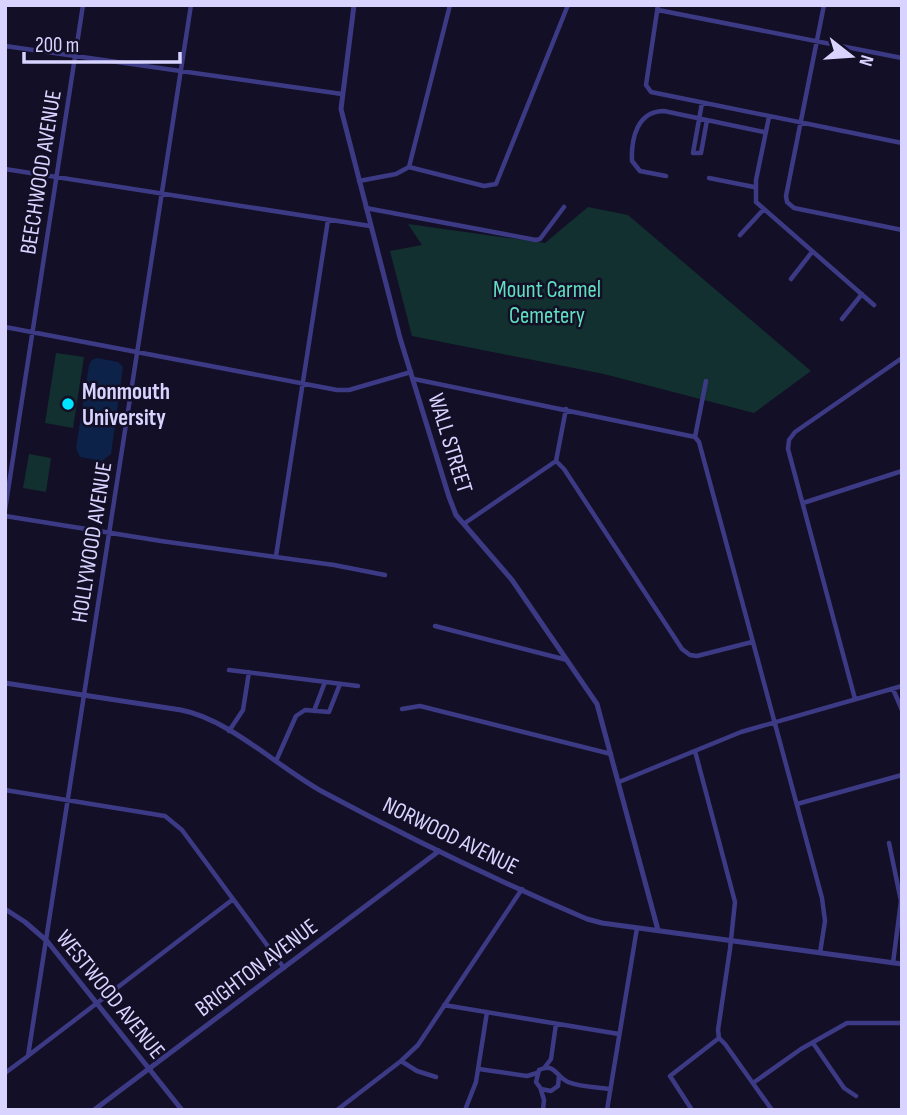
<svg xmlns="http://www.w3.org/2000/svg" width="907" height="1115" font-family="'Sofia Sans Condensed',sans-serif">
<style>
.green{fill:#12302f}
.water{fill:#0c2248}
.lines{fill:none;stroke-linecap:round;stroke-linejoin:round}
.minor{stroke:#3d3a85;stroke-width:4.5}
.tertiary{stroke:#3d3a85;stroke-width:5}
.poi-dot{fill:#00e5ff;stroke:#130f26;stroke-width:2.5}
.labels{text-anchor:middle;stroke-width:5;stroke-linejoin:round;paint-order:stroke}
.street-label{font-size:23px;fill:#d9d4ff;stroke:#130f26}
.park-label{font-size:23px;fill:#5fe0c0;stroke:#130f26}
.poi-label{font-size:23px;font-weight:bold;fill:#d9d4ff;stroke:#130f26;text-anchor:start}
</style>
<rect width="100%" height="100%" fill="#130f26"/>
<path class="green" d="M588,207l40,8 183,156 -57,42 -150,-39 -192,-38 -22,-85 32,-6 -14,-21 137,19z
M56,353l28,4 -11,71 -28,-5z
M29,454l22,4 -5,34 -23,-4z"/>
<path class="water" d="M97,358l21,4 5,5 -12,87 -9,7 -22,-4 -4,-9 13,-83 3,-5z"/>
<g class="lines">
<path class="minor" d="M658,5l-12,80 5,7 251,51
M824,5l-38,191 1,6 7,6 108,22
M658,10l244,48
M5,46l337,48
M702,103l-9,50h8l6,-33
M769,117l-13,63v22l118,103
M409,167l41,-162
M5,169l365,57
M666,176l-26,-5 -8,-10c-1,-22 5,-50 32,-50l100,21
M709,178l45,9
M359,181l37,-7 13,-7 75,19 12,-2 72,-179
M366,208l170,32 4,-1 24,-32
M740,235l23,-25
M791,279l21,-27
M842,319l20,-25
M5,327l332,63h12l62,-18
M414,379l281,58
M706,381l-11,56 4,5 123,456 3,23 -5,32
M566,409l-10,52 8,8 118,180 8,6 7,1 55,-14
M803,503l99,-32
M5,510l78,-505
M5,516l156,25 173,24 51,10
M465,523l91,-62
M276,556l52,-336
M435,626l132,34
M229,670l129,16
M893,689l9,21
M855,699l-67,-250 1,-9 6,-8 107,-74
M402,709l18,-3 191,48
M314,711l11,-29
M229,731l14,-21 6,-38
M276,761l20,-45 9,-6 24,2 11,-28
M619,782l122,-50 161,-46
M5,790l160,26 17,14 102,138
M797,804l105,-29
M889,843l12,58 -8,62
M444,1005l175,29
M719,1038l6,6 47,66
M813,1043l31,45 12,8
M29,1055l203,-155
M401,1061l16,10 19,6
M545,1067l6,-8 5,-35
M479,1069l48,7 10,-3
M5,1073l23,-17 163,-1051
M559,1076l-1,10 -7,5 -10,-2 -5,-7 3,-12c16,-8 17,7 29,12 12,5 29,5 41,7
M753,1083l48,-34 46,-26h55
M541,1090l3,10 -1,10
M337,1110l64,-49 17,-16 104,-156
M465,1110l11,-28 11,-70
M607,1110l30,-182
M692,1110l-22,-34 49,-38 -1,-8 12,-81 5,-47 -40,-151"/>
<path class="tertiary" d="M354,5l-13,104 59,229 49,159 7,18 56,65 85,124 61,226
M5,683l176,27c48,9 98,58 142,82 86,46 175,89 264,127l15,4 300,41
M5,909l20,13 22,19 135,169
M94,1110l345,-259"/>
</g>
<circle class="poi-dot" cx="68" cy="404" r="7"/>
<g class="labels">
<g class="street-label">
<text transform="translate(40 172) rotate(-81)" y="8">BEECHWOOD AVENUE</text>
<text transform="translate(451 443) rotate(73)" y="8">WALL STREET</text>
<text transform="translate(91 542) rotate(-81)" y="8">HOLLYWOOD AVENUE</text>
<text transform="translate(451 835) rotate(26)" y="8">NORWOOD AVENUE</text>
<text transform="translate(256 967) rotate(-37)" y="8">BRIGHTON AVENUE</text>
<text transform="translate(111 994) rotate(51)" y="8">WESTWOOD AVENUE</text>
</g>
<g class="park-label">
<text x="547" y="297">Mount Carmel<tspan x="547" dy="26">Cemetery</tspan></text>
</g>
<g class="poi-label">
<text x="82" y="399">Monmouth<tspan x="82" dy="26">University</tspan></text>
</g>
</g>
<rect width="907" height="1115" fill="none" stroke="#d9d4ff" stroke-width="14"/>
<g transform="translate(851 56) rotate(107)" stroke="#130f26" stroke-width="5" paint-order="stroke">
<path d="M0-5L12 26L0 18L-12 26Z" fill="#d9d4ff"/>
<text y="-10" font-size="19" font-weight="bold" text-anchor="middle" fill="#d9d4ff">N</text>
</g>
<path d="M24 52v10h156v-10" fill="none" stroke="#d9d4ff" stroke-width="3.5"/>
<text x="35" y="52" font-size="21" fill="#d9d4ff" stroke="#130f26" stroke-width="5" paint-order="stroke">200 m</text>
</svg>
